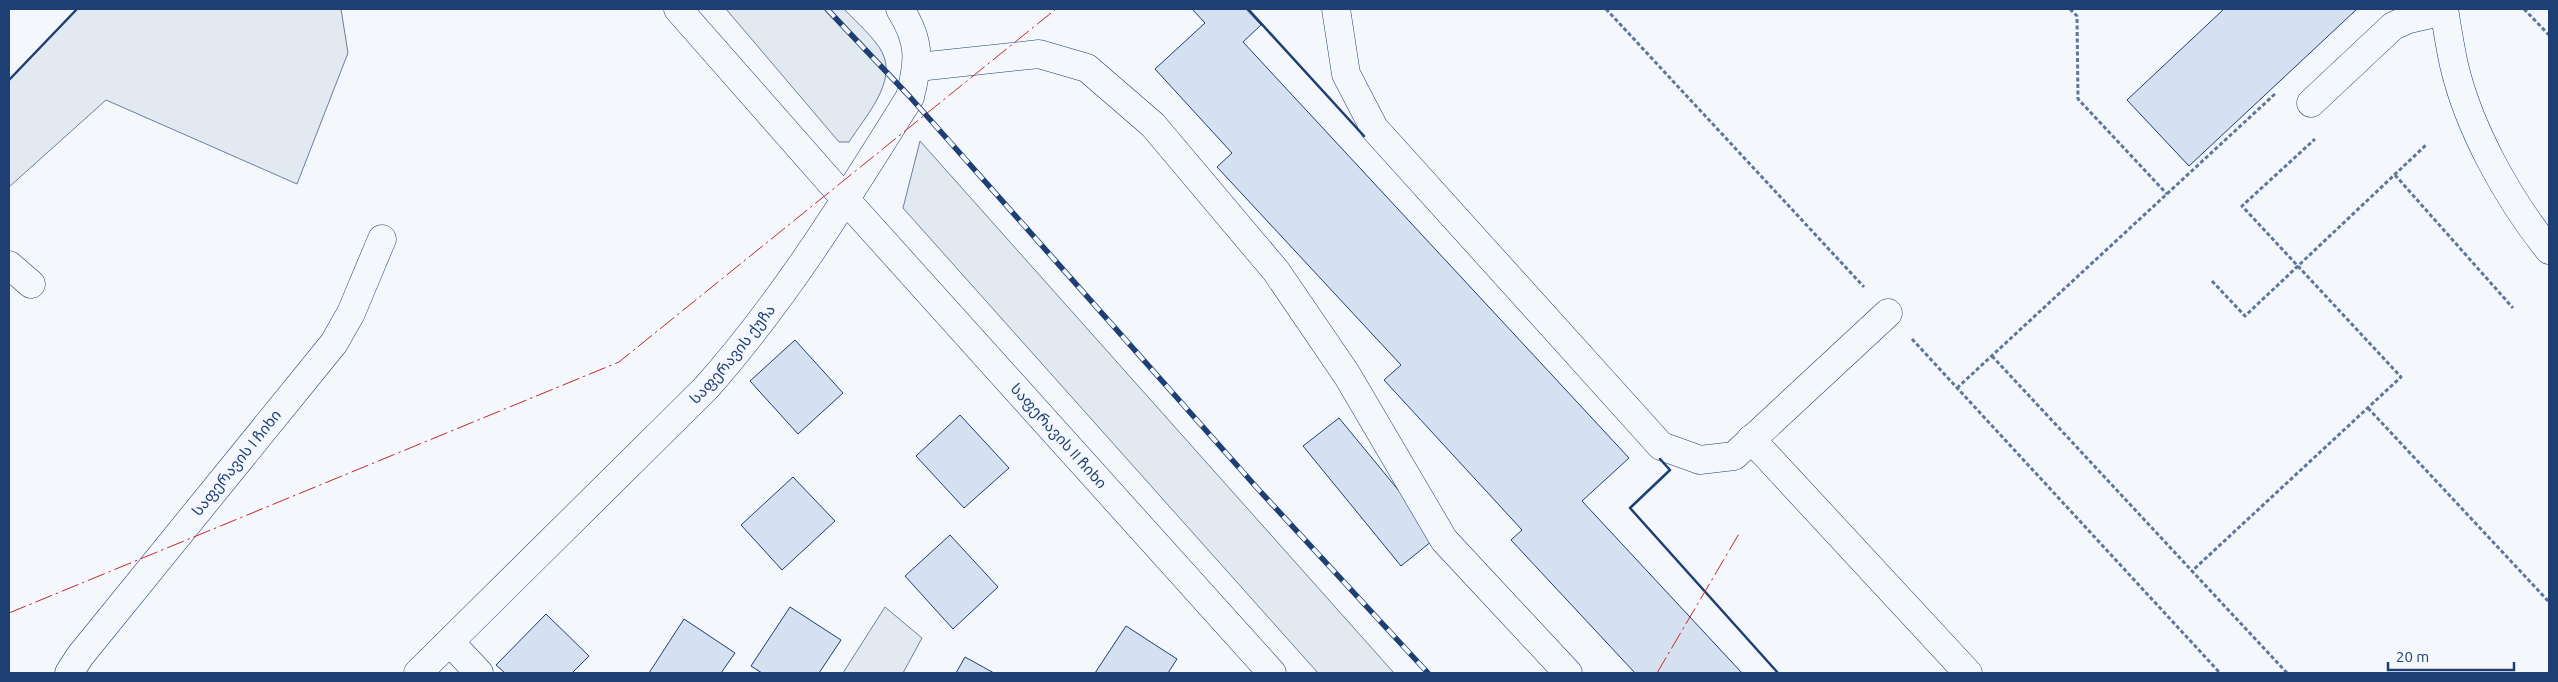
<svg xmlns="http://www.w3.org/2000/svg" width="2558" height="682" font-family="Ubuntu,'Noto Sans Georgian',sans-serif">
<style>
.green{fill:#e3e9f0;stroke:#687fa3}
.building{fill:#d5e0f0;stroke:#1d3f73}
.lines{fill:none;stroke-linecap:round;stroke-linejoin:round}
.minor-casing{stroke:#1d3f73;stroke-width:29}
.path{stroke:#5e769c;stroke-width:3;stroke-dasharray:4 2.5;stroke-linecap:butt}
.minor{stroke:#f4f7fb;stroke-width:28}
.rail-casing{stroke:#1d3f73;stroke-width:5.5}
.rail{stroke:#f4f7fb;stroke-width:4;stroke-dasharray:11;stroke-linecap:butt}
.wall{stroke:#1d3f73;stroke-width:2.5}
.power{stroke:#c62828;stroke-width:1;stroke-dasharray:18 4 2.5 4;stroke-linecap:butt}
.labels{text-anchor:middle;stroke-width:4;stroke-linejoin:round;paint-order:stroke}
.street-label{font-size:15px;fill:#1d3f73;stroke:#f4f7fb}
</style>
<rect width="100%" height="100%" fill="#f4f7fb"/>
<path class="green" d="M77,9h264l7,44 -51,131 -191,-84 -97,87v-107z
M726,9h118c12,13 30,28 38,43 16,30 -18,66 -33,90h-10z
M920,141l474,532h-76l-415,-465z
M885,607l37,31 -19,35h-60z"/>
<path class="building" d="M1192,9h54l15,16 -18,17 386,416 -47,43 160,172h-107l-124,-133 11,-10 -138,-150 17,-15 -184,-198 15,-14 -77,-84 50,-46z
M2224,9h133l-168,157 -62,-66z
M795,340l48,53 -45,41 -48,-53z
M960,415l49,53 -45,40 -48,-52z
M1339,418l98,119 -36,29 -98,-120z
M793,477l42,44 -53,49 -41,-45z
M950,535l48,52 -45,42 -48,-53z
M790,607l51,33 -22,33h-57l-11,-7z
M546,614l43,42 -17,17h-67l-9,-8z
M684,619l51,34 -14,20h-72z
M1126,626l51,33 -9,14h-73z
M965,657l29,16h-38z"/>
<g class="lines">
<defs>
<g id="minor">
<path id="s1" d="M678,9l168,191 426,473"/>
<path d="M1336,9l10,65 28,54 287,318 39,14 34,-4 154,-143"/>
<path d="M2444,9c3,18 6,38 10,56 15,64 54,134 95,185"/>
<path d="M918,67l121,-13 48,14 66,57 123,146 71,104 97,165 124,133"/>
<path d="M2311,103l82,-77 16,-7 35,-8"/>
<path d="M9,265l22,19"/>
<path d="M1751,439l217,234"/>
<path d="M450,642l29,31"/>
<path id="s2" d="M69,673l11,-17 254,-313 17,-30 31,-74"/>
<path id="s3" d="M418,673l288,-285c79,-89 141,-190 204,-291 9,-36 11,-55 -10,-88"/>
</g>
</defs>
<use href="#minor" class="minor-casing"/>
<path class="path" d="M1606,9l258,278
M2070,9l7,7 1,83 89,95
M2524,9l25,26
M2395,175l118,133
M2212,281l33,35 181,-171
M1912,339l308,334
M1992,356l200,215
M1957,388l319,-295
M2368,408l181,194
M2287,673l-95,-102 209,-194 -159,-171 73,-67"/>
<use href="#minor" class="minor"/>
<defs>
<path id="rail" d="M827,9l83,88 348,392 170,184"/>
</defs>
<use href="#rail" class="rail-casing"/>
<use href="#rail" class="rail"/>
<path class="wall" d="M1248,9l116,127
M9,80l68,-71
M1660,459l10,11 -40,38 148,165"/>
<path class="power" d="M9,613l610,-251 437,-353
M1657,673l83,-141"/>
</g>
<g class="labels">
<g class="street-label">
<text dy="5" stroke="none"><textPath href="#s3" startOffset="448">საფერავის ქუჩა</textPath></text>
<text dy="5" stroke="none"><textPath href="#s1" startOffset="572">საფერავის II ჩიხი</textPath></text>
<text dy="5" stroke="none"><textPath href="#s2" startOffset="269">საფერავის I ჩიხი</textPath></text>
</g>
</g>
<rect width="2558" height="682" fill="none" stroke="#1d3f73" stroke-width="20"/>
<path d="M2388 662v8h126v-8" fill="none" stroke="#1d3f73" stroke-width="2.5"/>
<text x="2396" y="662" font-size="15" fill="#1d3f73" stroke="#f4f7fb" stroke-width="4" paint-order="stroke">20 m</text>
</svg>
